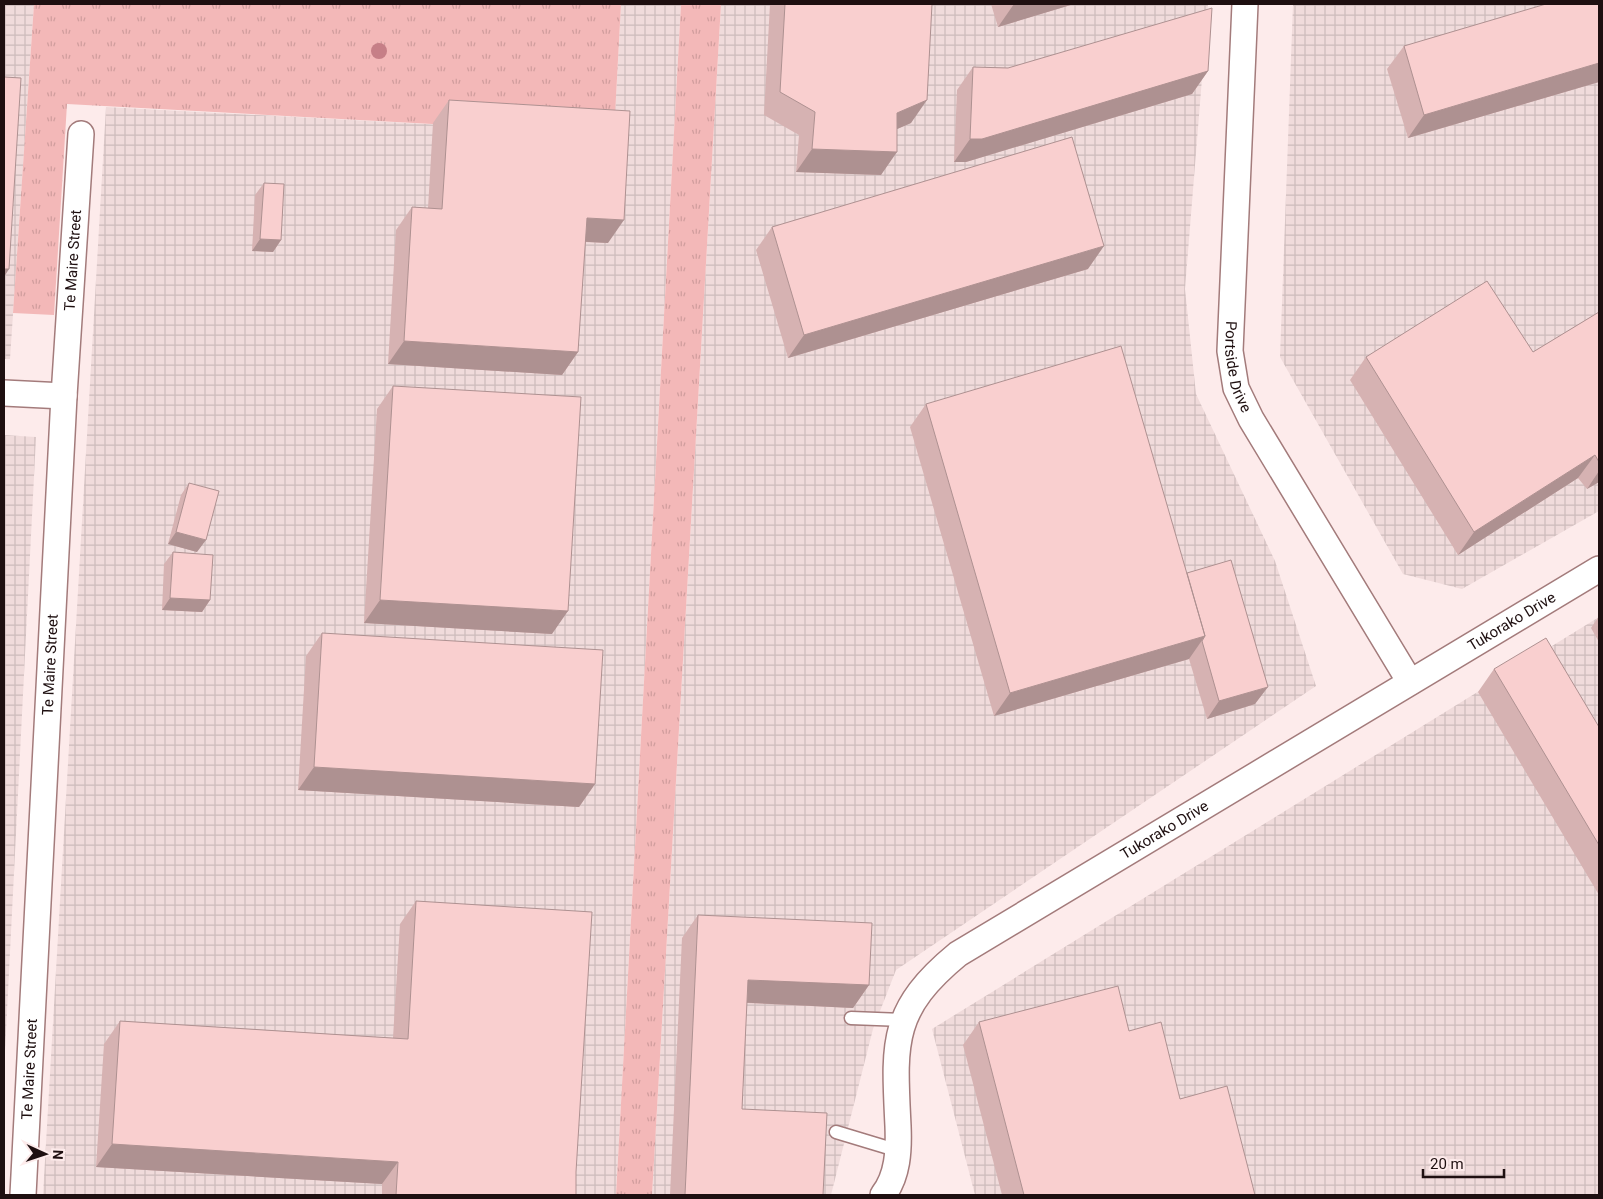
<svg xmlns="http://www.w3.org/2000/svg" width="1603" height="1199" font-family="Roboto,sans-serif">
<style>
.industrial{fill:url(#industrial-grid)}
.grass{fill:url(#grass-tufts)}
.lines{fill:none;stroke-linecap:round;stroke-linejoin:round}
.lane-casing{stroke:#a37b7b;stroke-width:15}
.street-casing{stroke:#a37b7b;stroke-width:28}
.lane{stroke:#fff;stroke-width:12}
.street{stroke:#fff;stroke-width:25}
.tree{fill:#c67f87}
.wall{fill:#d6b2b2}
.shaded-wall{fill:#ae9191}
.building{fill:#f9cfcf;stroke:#ae9191}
.labels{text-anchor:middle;stroke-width:4.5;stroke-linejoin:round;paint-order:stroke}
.street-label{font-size:15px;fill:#1e0f10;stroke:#fdebeb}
</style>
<defs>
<pattern id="industrial-grid" width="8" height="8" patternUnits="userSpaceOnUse" patternTransform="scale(1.25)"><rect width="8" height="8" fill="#f0dbdb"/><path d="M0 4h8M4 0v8" fill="none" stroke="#cdbbbb"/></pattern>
<pattern id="grass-tufts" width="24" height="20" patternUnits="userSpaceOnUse" patternTransform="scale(1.25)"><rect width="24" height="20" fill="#f3b8b8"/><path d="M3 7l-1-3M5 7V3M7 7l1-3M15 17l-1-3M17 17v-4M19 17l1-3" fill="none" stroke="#d09d9d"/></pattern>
</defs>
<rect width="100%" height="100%" fill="#fdebeb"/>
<path class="industrial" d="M4,4h30l-24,355h-6z
M621,4h60l-65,1191h-573l63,-1088 508,27z
M721,4h487l-23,285 11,105 79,167 41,125 -420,284 -23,59 -42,166h-179z
M1293,4h306v507l-137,78 -59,-15 -123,-217z
M4,435l32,2 -32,634z
M1599,617v578h-624l-43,-166z"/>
<path class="grass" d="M34,4h587l-7,130 -547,-30 -13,211 -41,-2z
M681,4h40l-69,1191h-36z"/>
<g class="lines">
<defs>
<path id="lane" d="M851,1018l52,2
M836,1132l63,19"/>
<g id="street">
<path id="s1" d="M1245,4l-15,347 6,37 15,31 159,263"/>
<path d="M4,393l60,3"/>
<path id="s2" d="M23,1195l41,-799 17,-262"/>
<path id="s3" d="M883,1195c15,-19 16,-45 15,-69 -4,-83 -8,-116 60,-172l641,-385"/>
</g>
</defs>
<use href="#lane" class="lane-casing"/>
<use href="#street" class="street-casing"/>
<use href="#lane" class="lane"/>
<use href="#street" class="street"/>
</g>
<circle class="tree" cx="379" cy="51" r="8"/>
<path class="wall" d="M770,4h162l-21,119 -14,6 -16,46 -85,-3 3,-37 -35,-20z
M991,4h83l-76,23z
M1599,4v78l-191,56 -21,-69 17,-23z
M973,67l35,1 200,3 -16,23 -226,68h-12l3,-72z
M449,100l159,143 -23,-1 -7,110 -16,23 -174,-11 8,-134 16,-23 16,1 5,-85z
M264,183l17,57 -8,12 -21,-1 3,-56z
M772,227l316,42 -300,89 -32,-108z
M1599,312v170l-12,7 -9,-11 -120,77 -108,-175 16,-23 167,-5z
M393,386l159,248 -188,-11 13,-214z
M926,404l261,169 68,131 -48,15 -18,-60 -195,57 -84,-289z
M189,483l8,69 -29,-8 13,-49z
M173,552l37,48 -8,12 -40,-2 2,-46z
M1599,616v26l-8,-14z
M322,633l273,151 -16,23 -281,-17 8,-134z
M1494,669l105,58v168l-121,-203z
M416,901l160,271v23h-194v-11l-286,-17 8,-123 16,-23 273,17 7,-114z
M698,915l171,70 -16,23 -106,-5 -5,106 81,86h-153l12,-257z
M979,1022l150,9 51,68 75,96h-253l-39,-150z"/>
<path class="shaded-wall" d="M1014,4h60l-76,23z
M1599,63v19l-191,56 16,-23z
M1208,71l-16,23 -226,68h-12l16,-23z
M927,100l-16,23 -30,13 16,-23z
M812,149l85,3 -16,23 -85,-3z
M587,218l37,2 -16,23 -37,-2z
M260,239l21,1 -8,12 -21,-1z
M1104,246l-16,23 -300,89 16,-23z
M4,269h5l-5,8z
M404,341l174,11 -16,23 -174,-11z
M1595,455l-17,23 -120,77 16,-23z
M1599,471v11l-12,7z
M176,532l30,8 -9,12 -29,-8z
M170,598l40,2 -8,12 -40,-2z
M380,600l188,11 -16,23 -188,-11z
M1205,636l-16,23 -195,57 16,-23z
M1268,687l-13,17 -48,15 12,-18z
M314,767l281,17 -16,23 -281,-17z
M748,980l121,5 -16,23 -121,-6z
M112,1144l286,18 -16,22 -286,-17z"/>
<path class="building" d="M785,4h147l-5,96 -30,13v39l-85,-3 3,-37 -35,-20z
M1546,4h53v59l-175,52 -20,-69z
M1212,8l-4,63 -226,68h-12l3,-72 35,1z
M4,77l17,1 -12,191h-5z
M449,100l181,11 -6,109 -37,-2 -9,134 -174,-11 8,-134 30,2z
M1072,137l32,109 -300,89 -32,-108z
M264,183l20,1 -3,56 -21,-1z
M1487,281l46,71 66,-40v150l-4,-7 -121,77 -108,-175z
M1121,346l84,290 -195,57 -84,-289z
M393,386l188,11 -13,214 -188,-11z
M189,483l30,8 -13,49 -30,-8z
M173,552l40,3 -3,45 -40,-2z
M1231,560l37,127 -49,14 -17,-60 3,-5 -18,-63z
M322,633l281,17 -8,134 -281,-17z
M1546,638l53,89v118l-105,-176z
M416,901l176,11 -16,260v23h-180l2,-33 -286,-18 8,-123 288,18z
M698,915l174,8 -3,62 -121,-5 -6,129 85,4 -4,82h-138z
M1118,986l11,45 32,-9 19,77 47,-13 28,109h-231l-45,-173z"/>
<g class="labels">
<g class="street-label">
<text dy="5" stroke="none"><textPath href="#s2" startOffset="936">Te Maire Street</textPath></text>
<text dy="5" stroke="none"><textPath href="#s1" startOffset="364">Portside Drive</textPath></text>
<text dy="5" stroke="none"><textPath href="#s3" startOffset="911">Tukorako Drive</textPath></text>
<text dy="5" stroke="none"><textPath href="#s2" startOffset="531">Te Maire Street</textPath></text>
<text dy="5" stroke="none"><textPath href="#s3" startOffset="506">Tukorako Drive</textPath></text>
<text dy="5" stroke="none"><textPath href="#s2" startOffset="126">Te Maire Street</textPath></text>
</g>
</g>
<rect width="1603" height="1199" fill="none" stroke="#1e0f10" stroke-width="10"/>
<g transform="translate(45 1154) rotate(93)" stroke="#fdebeb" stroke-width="4" paint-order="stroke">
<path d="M0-4L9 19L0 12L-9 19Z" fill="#1e0f10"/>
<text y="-8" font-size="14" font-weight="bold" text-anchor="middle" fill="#1e0f10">N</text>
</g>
<path d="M1423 1169v8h81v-8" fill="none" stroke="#1e0f10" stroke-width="2.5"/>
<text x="1430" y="1169" font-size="15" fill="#1e0f10" stroke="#fdebeb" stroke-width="4" paint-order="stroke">20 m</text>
</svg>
